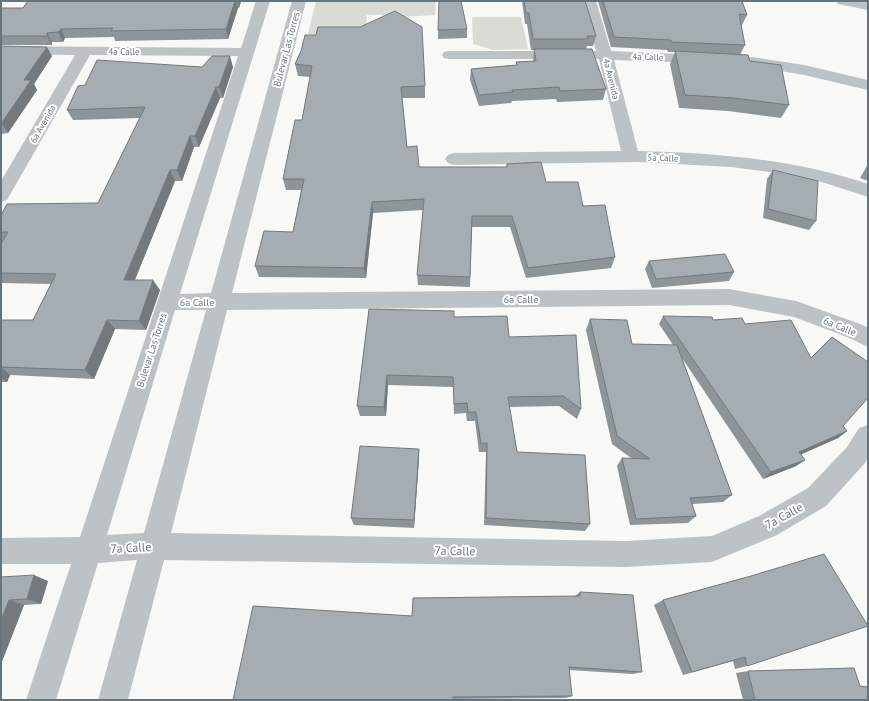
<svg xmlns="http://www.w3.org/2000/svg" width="869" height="701" font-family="'PT Sans',sans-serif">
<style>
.green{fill:#d8dcd5}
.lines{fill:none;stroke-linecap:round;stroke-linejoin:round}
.street{fill:#bdc2c5;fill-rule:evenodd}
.wall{fill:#8e9599}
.shaded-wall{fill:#74797d}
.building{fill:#a5adb2;stroke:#74797d}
.labels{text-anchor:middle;stroke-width:4;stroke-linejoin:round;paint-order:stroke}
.far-street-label{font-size:9px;fill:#66757d;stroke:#fff}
.street-label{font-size:10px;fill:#66757d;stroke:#fff}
.near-street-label{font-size:12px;fill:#66757d;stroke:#fff}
</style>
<rect width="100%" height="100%" fill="#f8f8f6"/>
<path class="green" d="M316,1h120l-1,14 -52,3 1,-3h-17l-1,14 -10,7 -48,-2z
M472,17h49l7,32 -35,1 -20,-6z"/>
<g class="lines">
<path class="street" d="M256,1h14l-90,293 31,-1 81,-292h14l-74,292 497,-4 67,12 67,24 5,3v19l-21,-10 -53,-20 -65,-12 -502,5 -56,223 455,8 86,-5 47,-20 49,-28 39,-41 12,-19 9,-3v33l-3,5 -39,43 -49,29 -65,27 -86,5 -462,-7 -36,140h-30l39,-140 -39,3 -42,137h-30l45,-136h-70v-26l79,-1 158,-481 -148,-1 -83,145 -6,2v-21l74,-126 -74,-1v-8l240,2zM175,310h31l-62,223 -37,2z
M582,1h14l15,50 91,4 5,1 2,3 -2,3 -5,1 -88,-3 24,91c78,2 156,8 230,33v13l-46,-15 -45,-9 -46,-6 -92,-5 -185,3 -6,-2 -3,-4 3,-4 6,-2 167,-2 -22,-92h-150l-5,-1 -2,-3 2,-3 5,-1h147z
M836,1l32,1v8l-30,-6z
M752,57l52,8 64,15v10l-64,-15 -57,-10 -3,-3 3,-3z"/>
</g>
<path class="wall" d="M28,1h213l-2,7h-1l-10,31 -113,2 -1,-4 -49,1 -2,4h-11v3h-51v-37h22z
M522,1h63l11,35 -3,10h-6l-1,3 20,40 -3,11 -46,2 -1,-3 -44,2 -1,2 -32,3 -9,-26 1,-11 45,-4v-3l17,-1 1,-11h-3l-4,-26h-2z
M598,1h144l5,14 -5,10h-1l4,20 -5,10 10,6 39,44 -8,13 -53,-7 -49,-3 -9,-44 5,-12h-7l-1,-2 -56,-3z
M467,29v9l-29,1v-9z
M1,46l51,10 -18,28 3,6 -29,43 -7,1z
M301,51l124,35v12h-23l5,49 12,20h87l1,-3 39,18 37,24 32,51 -4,11 -85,10 -16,-51h-38l-2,60 -52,-2 -1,-10 6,-65 -50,3 -7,65 -107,-1 -4,-11 38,-34 8,-42h-15l-3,-11 19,-59 8,-43 -12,-1 -3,-12z
M202,67h31l-10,31h-3l-21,49h-5l-12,34h-7l-40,99 25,10 -14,40 -31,-1 -21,50 -84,-4 -3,7h-6v-62h32l18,-36 -50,-1v-39l1,-2h-1v-27l97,-12 42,-85 -67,2 -6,-10 18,-25z
M868,164v17l-8,-3z
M773,170l43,51 -7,9 -46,-12 4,-39z
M649,261l85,11 -5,9 -77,7 -7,-19z
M369,309l85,8 55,20 72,72 -4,10 -18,-13 -50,1 8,45 73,72 -5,7 -101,-6 2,-73h-7l-4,-31h-8l-1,-8 -12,1 -1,-27 -65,-2 -2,31h-26l-3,-10z
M663,316l50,4 32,4 102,107 -9,7 -37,16 4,6 -9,6 -33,13 -81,-121 50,137 -9,7 -31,2 4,12 -8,7 -58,2 -13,-59 5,-8h9l-19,-14 -26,-114 4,-11 42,25 41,1 -14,-21z
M419,449v9l-5,70 -60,-3 -3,-7z
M751,576l-4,90 -12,3 -2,-8 -50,14 -29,-70 9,-5z
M1,577l47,4 -7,23 -17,1 -23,59z
M580,592l62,80 -9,2 -64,-4 3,26 -6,2 -113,1 -41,-83 163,-20z
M748,671l112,15 8,14h-125l-7,-27z"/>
<path class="shaded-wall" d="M235,1h1l2,7 -10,31 -2,-10z
M237,1h4l-2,7z
M61,29l4,9 -2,4 -5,-10z
M47,33l5,9v3l-5,-9z
M47,47l5,9 -18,28 3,6 -29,43 -6,-9 22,-44z
M230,56l3,11 -10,31 -4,-11z
M216,87l4,11 -21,49 -4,-11z
M190,136l4,11 -12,34 -5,-11z
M170,170l5,11 -44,108 -7,-9z
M372,202l1,11 -7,65 -2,-10z
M153,280l7,10 -14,40 -7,-9z
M107,320l8,9 -21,50 -9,-9z
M1,367l9,8 -3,7 -6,-5z
M387,375l1,10 -2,31 -2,-9z
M847,431l-9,7 -47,21 8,-7z
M419,449v9l-5,70v-8z
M805,460l-9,6 -33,13 8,-7z
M34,575l14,6 -7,23 -14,-5z
M9,600l15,5 -23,59v-44z"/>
<path class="building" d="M28,1h207l-9,28 -115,2 2,-3 -52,1 -3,3 -11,1v3h-46v-28h22z
M439,1h22l6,28 -29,1z
M524,1h61l11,35h-9l1,3h-55l-4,-26h-3z
M603,1h139l5,14 -8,-1 6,31 -74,-3v-2l-57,-3z
M395,11l27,16 3,59 -24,1 6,60 10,-1 2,21h88v-3l34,-2 5,20h32l5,24 22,-1 10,52 -87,11 -16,-52h-40l-2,61 -53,-2 7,-76 -52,3 -8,66 -109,-2 9,-35 29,1 11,-53h-21l12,-59h7l10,-54 -17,-2 6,-13 4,-16h11l2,-8h42z
M1,46l46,1 -23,33h7l-30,44z
M534,49h58l14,40 -46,2 -1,-4 -47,3 1,2 -34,3 -8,-26 46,-4 -1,-3 20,-1z
M675,51l73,4 2,6 31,4 8,40 -55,-7 -49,-3z
M212,56h18l-11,31h-3l-21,49h-5l-13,34h-7l-46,110h29l-14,41 -32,-1 -22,50 -84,-3v-47h32l23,-46 -55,-1v-29l7,-12h-7v-17l6,-11 91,-1 47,-96 -78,3 11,-24 7,-1 12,-25 105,7z
M773,170l45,11 -2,40 -48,-12z
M725,254l9,18 -78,7 -7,-18z
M369,309l85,2v6l53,-1 2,21 67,-2 5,74 -18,-13 -55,1 9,55 68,3 5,69 -104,-6 1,-75 -6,1 -5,-32h-8l-1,-9 -13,1 -1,-27 -66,-2 -3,32 -27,-1z
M663,316l49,1 1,3 29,-2 3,6 46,-4 20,38 21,-21 36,25v36l-25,28 4,5 -48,21 6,8 -34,12z
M590,319l37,1 5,24 45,1 55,150 -42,3 6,18 -60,3 -14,-61 28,1 -33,-23z
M360,446l59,3 -5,71 -63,-2z
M824,554l44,72 -121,40 -2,-9 -53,15 -29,-72 88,-24z
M34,575l-7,24 -18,1 -8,20v-43z
M580,592l53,3 9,77 -73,-5 3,29 -119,1v3h-220l20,-94 159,10 1,-18 167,-2z
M854,668l6,18 8,1v13h-113l-7,-29z"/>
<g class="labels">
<g class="far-street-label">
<text x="124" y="55">4a Calle</text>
<text transform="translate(648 57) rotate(2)" y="3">4a Calle</text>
<text transform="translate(611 79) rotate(76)" y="3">4a Avenida</text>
<text transform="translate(43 124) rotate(-60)" y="3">6a Avenida</text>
<text transform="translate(663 158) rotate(2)" y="3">5a Calle</text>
</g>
<g class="street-label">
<text transform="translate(286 49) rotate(-75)" y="4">Bulevar Las Torres</text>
<text x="521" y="303">6a Calle</text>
<text x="197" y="306">6a Calle</text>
<text transform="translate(840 326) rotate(22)" y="4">6a Calle</text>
<text transform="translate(151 350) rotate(-72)" y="4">Bulevar Las Torres</text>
</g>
<g class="near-street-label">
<text transform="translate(784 516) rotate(-29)" y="4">7a Calle</text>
<text transform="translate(131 548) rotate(-3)" y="4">7a Calle</text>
<text transform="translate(455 551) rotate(1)" y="4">7a Calle</text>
</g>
</g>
<rect width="869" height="701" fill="none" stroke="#66757d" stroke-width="4"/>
</svg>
